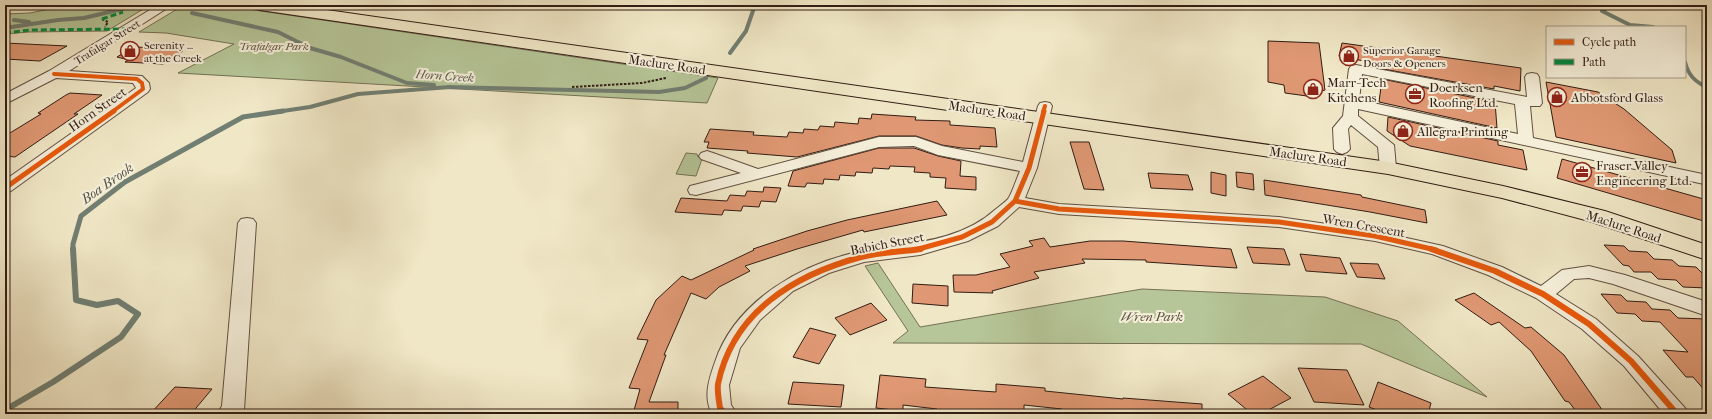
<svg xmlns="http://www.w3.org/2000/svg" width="1712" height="419" font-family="'IM FELL French Canon',serif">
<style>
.green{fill:#b6c698;stroke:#747156}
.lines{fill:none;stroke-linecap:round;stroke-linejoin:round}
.stream-far2{stroke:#717e72;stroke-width:4}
.stream-far1{stroke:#717e72;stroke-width:5}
.stream{stroke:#717e72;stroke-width:6}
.building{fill:#df9873;stroke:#311c14}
.minor-casing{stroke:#614f40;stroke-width:2}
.major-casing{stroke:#311c14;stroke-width:2}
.path{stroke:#311c14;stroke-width:2;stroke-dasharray:2.5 1.5;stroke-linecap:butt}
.minor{fill:#f5efda;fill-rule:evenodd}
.major{fill:#f0e7c6;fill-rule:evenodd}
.quiet{stroke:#00873e;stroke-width:3;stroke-dasharray:6 3;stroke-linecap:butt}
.cycleway-far2-casing{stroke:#f5efda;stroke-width:6}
.cycleway-far1-casing{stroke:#f5efda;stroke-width:8}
.cycleway-casing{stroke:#f5efda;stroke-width:8}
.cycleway-far2{stroke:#e8590c;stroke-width:4}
.cycleway-far1{stroke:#e8590c;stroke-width:5}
.cycleway{stroke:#e8590c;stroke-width:6}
.labels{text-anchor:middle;stroke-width:4;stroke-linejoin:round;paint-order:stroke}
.far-street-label{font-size:11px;fill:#311c14;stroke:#f5efda}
.far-poi-label{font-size:11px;fill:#311c14;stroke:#f5efda;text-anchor:start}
.far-park-label{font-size:11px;font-style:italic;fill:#594f3c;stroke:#f5efda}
.far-water-label{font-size:12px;font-style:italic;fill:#56554b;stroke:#f5efda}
.street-label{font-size:13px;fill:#311c14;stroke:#f5efda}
.poi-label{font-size:13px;fill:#311c14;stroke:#f5efda;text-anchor:start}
.park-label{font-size:13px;font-style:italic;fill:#594f3c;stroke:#f5efda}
.water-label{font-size:14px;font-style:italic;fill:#56554b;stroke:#f5efda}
</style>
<rect width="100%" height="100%" fill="#f0e7c6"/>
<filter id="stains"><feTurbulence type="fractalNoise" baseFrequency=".005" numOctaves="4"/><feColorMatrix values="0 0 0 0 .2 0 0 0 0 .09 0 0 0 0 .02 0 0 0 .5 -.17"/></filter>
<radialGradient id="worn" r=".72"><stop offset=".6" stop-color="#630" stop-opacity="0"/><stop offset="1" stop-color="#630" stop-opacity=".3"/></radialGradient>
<path class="green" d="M70,5h80l-43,26 -78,1 -24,2v-20l25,-1z
M184,5h36l498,73 -11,25 -529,-30 56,-29 -68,-11 -27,-1z
M686,153l11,1 1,3 4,2 -6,17 -20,-2z
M878,263l42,64 222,-38 183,8 73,24 89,76 -126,-53 -468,-1 15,-12 -43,-65z"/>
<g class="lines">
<path class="stream-far2" d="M1611,5l-9,6 28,14 23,2
M192,13l86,19 32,16 31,9 66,26 27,2
M14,20l15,2
M5,28l53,-8 26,-2 42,-10
M730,53l16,-22 9,-26
M1685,62c3,13 10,20 22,25
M448,87l211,5 26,-4 21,-10
M276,112l34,-5 48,-13 92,-7"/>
<path class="stream-far1" d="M73,250v-6l8,-28 44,-34 118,-65 40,-6"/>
<path class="stream" d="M5,410l48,-28 68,-45 17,-23 -20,-13 -21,4 -21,-5 -3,-51"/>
</g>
<path class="building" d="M1268,41l51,2 6,47 -18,6 -22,-3 -1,-8 -16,-3z
M5,43l62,3 -27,15 -35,-2z
M1342,43l179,25 -1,23 -26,-5v3l-111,-20 1,-4 -45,-9z
M134,47l25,1 24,3 -20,13 -38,-2 4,-2 -12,-3z
M1382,79l113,23 2,26 -118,-26z
M1546,82l52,10 26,17 48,41 4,13 -120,-26z
M70,93l32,2 -28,19h4l-63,43 -10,-1v-20l36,-22 -3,-1 28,-18z
M872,114l44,3 -1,3 35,1v4l45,3 2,19 -17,-1v3l-18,-1 -20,-3 -26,-9h-37l-82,21 -50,-4 1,-2 -41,-3 2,-6h-5l6,-13 44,3 -1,3 34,2 2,-5 14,1 1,-4 14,1 2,-4 14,1 1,-5 23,2 1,-6 12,1z
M1388,117l110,24v4l25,5 4,20 -117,-24 -23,-15z
M1070,142h19l15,48 -20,-1z
M879,148h35l24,8 23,5 -1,15 16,1v13l-31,-2 1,-10 -16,-1v-4l-16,-1 1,-5 -25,-1 -1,3 -16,-1 -1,5 -16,-1 -1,4 -15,-1 -1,5 -15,-1 -1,5 -16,-1 -2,4 -17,-1 5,-15z
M1562,159l145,41v22l-150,-44z
M1211,172l15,3v21l-15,-3z
M1236,172l17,2 1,16 -17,-3z
M1148,173l40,2 5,15 -42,-2z
M1264,180l97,15 1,2 63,13 2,13 -57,-11 -105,-17z
M764,187l17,1 -5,14 -15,-1 -2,6 -16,-1 -2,5 -17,-1 -2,5 -47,-3 6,-14 46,3 3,-6 15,1 2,-5 16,1z
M937,201l10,14 -83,17 -1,-2 -66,19 -52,17 5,5 -31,16 -13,12 -15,-6 -27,62h2l-17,47h29v12h-45l7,-25 -11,-1 19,-48 -11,-1 19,-39 26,-24 9,4 63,-30 -1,-1 54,-18 40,-11z
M1044,238l6,9 40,-6h33l108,8 6,19 -91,-6v-2l-64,-1 3,4 -51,9 5,6 -47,13 1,2 -39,-1 -1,-17h23l34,-8 -10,-13 33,-8 -4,-5z
M1604,245l20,1 5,5 18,1 7,7 18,1 7,6 17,1 7,7h4v14l-24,-1 -7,-7 -18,-1 -7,-7h-17l-5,-6 -6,-1z
M1247,247l37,2 6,16 -37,-2z
M1300,254l40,4 7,16 -41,-3z
M1350,263l28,1 7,15 -28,-2z
M913,284l35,2v20l-36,-3z
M1474,293l51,35 6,-1 33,28 41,59h-27l-9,-12 -4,-1 -34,-50 -32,-29 -8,3 -36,-25z
M1601,294l20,1 6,6 19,1 6,7 18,1 8,8 29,1v74l-14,-16h-7l-23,-27 25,2 -28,-30 -18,-1 -7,-7 -18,-1z
M871,303l16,17 -37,15 -15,-17z
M810,328l26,7 -17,29 -26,-7z
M1298,368l49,2 17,35 -50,-3z
M880,375l46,4 -1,8 71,5v-8l49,4v3l78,8v-1l79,6v10h-140v-5l-38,-4v9h-61l-26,-2v-3l-34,-4v6l-27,-3z
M1263,376l28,22 -30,16h-9l-24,-20z
M793,382l51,3 -3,22 -53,-3z
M1378,382l53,21 -3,11h-41l-18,-7z
M175,387l37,2 -21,25h-41z"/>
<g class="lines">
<defs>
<path id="minor" d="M158,5h14l-103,66 73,5 7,7 1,6 -2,3 -137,99 -6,2v-13l131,-92 -3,-5 -77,-5 -51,26v-10l44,-23z
M1356,65l171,32 -2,-20 2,-3 5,-1 5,1 2,3 3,26 -2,3h-10l3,32 174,37v8l-3,1 -346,-75v7l36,29 2,23 -2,3 -6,2 -6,-2 -2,-3 -2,-21 -27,-22 -3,4 2,20 -3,3 -5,2 -5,-2 -3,-3 -1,-21 10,-12 6,-47 2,-3zM1362,74l153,30 3,30 -159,-34z
M1045,102l5,1 2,3 -15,62 -12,30 34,6 220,13 96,14 68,15 59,21 39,19 21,-16 27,-4 36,9 82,27v14l-94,-32 -24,-6 -15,1 -18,15 40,25 42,37 47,52 3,6h-24l-40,-48 -42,-37 -46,-31 -48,-23 -56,-21 -57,-13 -96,-14 -220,-13 -40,-7 -21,19 -30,15 -48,14 -56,7 -35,11 -36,18 -33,29 -20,28 -11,37 2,20 6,9h-25c-9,-17 -3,-35 3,-52 20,-61 88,-100 148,-111 46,-8 97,-9 133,-42 4,-3 9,-7 12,-10 5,-8 8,-19 12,-28l-82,-16 -24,-9 -35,1 -183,48 -6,-1 -2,-4 2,-4 51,-13 -40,-14 -2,-3 2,-3 6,-2 6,2 45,16 121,-32h37l26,9 81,16 15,-56 2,-3z
M247,218l6,1 3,4 -12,187 -2,4h-25l5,-8 16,-183 3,-4z"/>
<path id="major" d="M252,5h40l1096,157 115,24 102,25 102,34v15l-118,-39 -87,-23 -114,-24 -1128,-164 -5,-2z"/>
</defs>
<use href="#minor" class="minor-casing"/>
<use href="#major" class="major-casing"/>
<path class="path" d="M102,19l6,3 -3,5
M572,87l70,-4 24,-5"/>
<use href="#minor" class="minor"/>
<use href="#major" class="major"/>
<path class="quiet" d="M102,19l21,-7
M5,33l25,-3 97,-1"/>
<defs>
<path id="cycleway-far2" d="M54,74l83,5 5,4 1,6 -31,23
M1043,112l2,-6"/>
<path id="cycleway-far1" d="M5,188l109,-77
M1015,201l44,8 220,13 96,14 61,14
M915,250l47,-13 30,-15 23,-21 14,-33 15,-57"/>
<path id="cycleway" d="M1431,249l64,22 48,23 46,30 42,37 46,53
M726,414l-6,-6c-1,-7 -3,-17 -2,-24 15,-72 76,-109 143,-127 19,-5 40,-5 60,-8"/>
</defs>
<use href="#cycleway-far2" class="cycleway-far2-casing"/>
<use href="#cycleway-far1" class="cycleway-far1-casing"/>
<use href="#cycleway" class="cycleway-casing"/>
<use href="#cycleway-far2" class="cycleway-far2"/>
<use href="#cycleway-far1" class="cycleway-far1"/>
<use href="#cycleway" class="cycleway"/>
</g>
<defs>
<symbol id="shop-ring" viewBox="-11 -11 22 22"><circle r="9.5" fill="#f5efda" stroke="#8f2418" stroke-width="1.5"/><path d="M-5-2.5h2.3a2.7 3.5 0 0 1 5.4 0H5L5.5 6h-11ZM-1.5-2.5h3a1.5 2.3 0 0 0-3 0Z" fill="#8f2418"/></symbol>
<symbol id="office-ring" viewBox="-11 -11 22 22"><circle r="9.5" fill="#f5efda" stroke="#8f2418" stroke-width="1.5"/><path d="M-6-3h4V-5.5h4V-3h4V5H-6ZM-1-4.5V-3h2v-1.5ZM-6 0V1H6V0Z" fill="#8f2418"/></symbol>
</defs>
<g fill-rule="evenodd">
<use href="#shop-ring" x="119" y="40" width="22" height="22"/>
<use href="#shop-ring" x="1338" y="45" width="22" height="22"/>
<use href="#shop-ring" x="1302" y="78" width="22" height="22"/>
<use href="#office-ring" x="1404" y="83" width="22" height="22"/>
<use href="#shop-ring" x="1546" y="86" width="22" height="22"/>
<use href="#shop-ring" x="1392" y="120" width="22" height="22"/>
<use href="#office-ring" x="1571" y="161" width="22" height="22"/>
</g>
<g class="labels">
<g class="far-street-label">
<text transform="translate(107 42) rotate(-32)" y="4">Trafalgar Street</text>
</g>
<g class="far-poi-label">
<text x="144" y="49">Serenity ...<tspan x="144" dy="13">at the Creek</tspan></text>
<text x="1363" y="54">Superior Garage<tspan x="1363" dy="13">Doors &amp; Openers</tspan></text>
</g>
<g class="far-park-label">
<text x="274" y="50">Trafalgar Park</text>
</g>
<g class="far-water-label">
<text transform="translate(445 76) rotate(4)" y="4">Horn Creek</text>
</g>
<g class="street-label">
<text transform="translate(667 64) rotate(8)" y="5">Maclure Road</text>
<text transform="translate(97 109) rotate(-35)" y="5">Horn Street</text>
<text transform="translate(987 110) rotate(8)" y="5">Maclure Road</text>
<text transform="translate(1308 156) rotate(8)" y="5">Maclure Road</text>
<text transform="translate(1364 225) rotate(10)" y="5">Wren Crescent</text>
<text transform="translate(1624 226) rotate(18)" y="5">Maclure Road</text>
<text transform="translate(887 243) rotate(-11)" y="5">Babich Street</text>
</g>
<g class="poi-label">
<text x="1327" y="87">Marr-Tech<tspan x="1327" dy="15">Kitchens</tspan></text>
<text x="1429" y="92">Doerksen<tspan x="1429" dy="15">Roofing Ltd.</tspan></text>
<text x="1571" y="102">Abbotsford Glass</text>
<text x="1417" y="136">Allegra Printing</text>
<text x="1596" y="170">Fraser Valley<tspan x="1596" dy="15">Engineering Ltd.</tspan></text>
</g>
<g class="park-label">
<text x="1152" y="321">Wren Park</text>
</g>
<g class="water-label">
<text transform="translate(107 183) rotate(-35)" y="5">Boa Brook</text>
</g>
</g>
<rect width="1712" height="419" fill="none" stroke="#f0e7c6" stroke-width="20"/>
<rect x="6" y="6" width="1700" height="407" fill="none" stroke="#311c14" stroke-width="2"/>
<rect x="10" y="10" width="1692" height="399" fill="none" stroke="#311c14"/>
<rect x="1546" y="26" width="140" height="52" fill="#f5efda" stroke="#a79b8b"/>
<rect x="1554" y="39" width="20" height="6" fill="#e8590c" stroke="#a79b8b"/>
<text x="1582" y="46" font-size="12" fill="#311c14">Cycle path</text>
<rect x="1554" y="59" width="20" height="6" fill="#00873e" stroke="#a79b8b"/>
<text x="1582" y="66" font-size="12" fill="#311c14">Path</text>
<rect width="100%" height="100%" filter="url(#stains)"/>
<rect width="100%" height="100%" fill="url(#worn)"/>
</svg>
